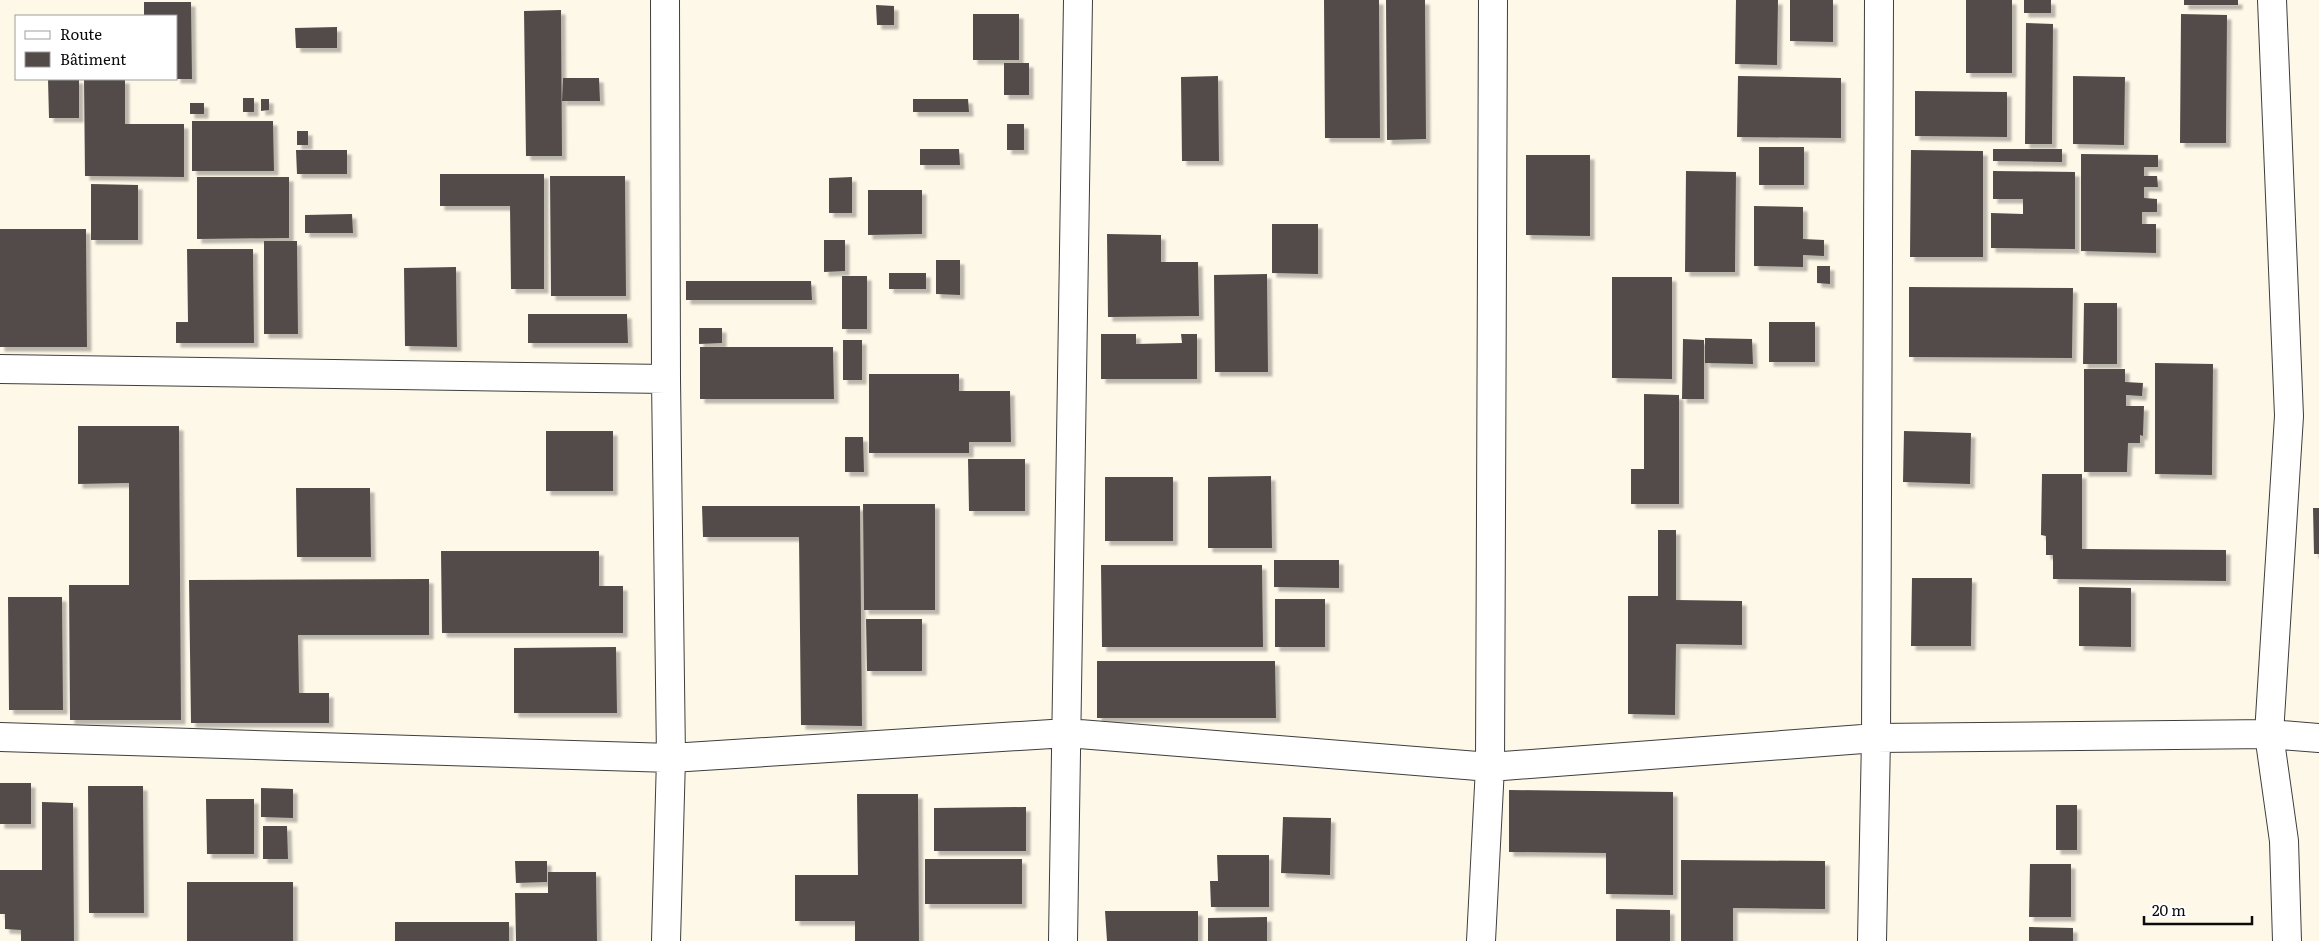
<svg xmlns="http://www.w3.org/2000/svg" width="2319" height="941" font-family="Literata,serif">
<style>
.building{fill:#534b48;filter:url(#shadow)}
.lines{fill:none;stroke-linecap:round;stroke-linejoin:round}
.minor-casing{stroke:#3e3e3e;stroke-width:30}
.minor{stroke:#fff;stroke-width:28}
</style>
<defs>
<filter id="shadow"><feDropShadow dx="4.5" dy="4.5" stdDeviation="1" flood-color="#0004"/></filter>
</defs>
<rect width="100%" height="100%" fill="#fef8e9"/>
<path class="building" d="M1324,0h55l1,138h-55z
M1386,0h39l1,139 -39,1z
M1736,0h42l-1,65 -42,-1z
M1790,0h43v42l-43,-1z
M1966,0h46v73h-46z
M2024,0h27v13h-27z
M2184,0h54v5h-54z
M144,2h47l1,77h-16v-63h-32z
M876,5l18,1v19h-17z
M561,10l1,146h-36l-2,-145z
M973,14h46v46h-46z
M2181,14l46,1 -1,128h-46z
M2026,23l27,1 -1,120h-27z
M337,27v21h-41l-1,-20z
M1004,63h25v32h-25z
M1218,76l1,85h-37l-1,-84z
M1738,76l103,2v60l-104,-1z
M2073,76l52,1 -1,68 -51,-1z
M563,78h36l1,23h-38z
M48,79h31v39h-30z
M84,79h41v45h59v53l-99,-1z
M1915,91l92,1v45l-92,-1z
M243,98h11v14h-11z
M261,99h8v11l-8,1z
M913,99h55l1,13h-56z
M190,103h14v11h-14z
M192,121h81l1,50h-82z
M1007,124h17v26h-17z
M297,131h11v14h-11z
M1759,147h45v38h-45z
M920,149h39l1,16h-40z
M1993,149h69v13l-69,-1z
M296,150h51v24h-50z
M1911,150l72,1v106h-73z
M2081,154l77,1v12h-14v9h13l1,11h-14v11l13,1v13h-15v12h14v29l-75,-2z
M1526,155h64v81l-64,-1z
M1686,171l50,1 -1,100h-50z
M1993,171l82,1v77l-84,-1v-35l32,1v-15h-30z
M440,174h104v115h-33l-1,-83h-70z
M550,176h75l1,120h-75z
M197,177h92v61l-92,1z
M852,177v36h-23v-35z
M91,184l47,1v55h-47z
M868,190h54v44l-54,1z
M1754,206l49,1v32l21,1v16l-21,-1v12l-49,-1z
M352,214l1,19h-48v-18z
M1272,224h46v50l-46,-1z
M0,229h86l1,118h-87z
M1107,234l54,1v27h37l1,54 -91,1z
M824,240h21v31l-21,1z
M264,241h33l1,93h-34z
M187,249h66l1,94h-78v-21h12z
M936,260h24v35l-24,-1z
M1817,266h13v18l-13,-1z
M456,267l1,80 -52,-1 -1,-78z
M889,273h37v16h-37z
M1267,274l1,98h-53l-1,-97z
M842,276h25v53h-25z
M1612,277h60v102l-60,-1z
M686,281h125l1,19h-126z
M1909,287l164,1 -1,70 -163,-1z
M2084,303h33v61h-34z
M528,314h99l1,29h-100z
M1769,322h46v40h-46z
M699,328h23v15l-23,1z
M1101,334h35v10l46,-1 -1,-9h16v45h-96z
M1705,338l47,1 1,25 -48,-1z
M1683,339l21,1v59h-22z
M843,340h19v40h-19z
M700,347h133l1,52h-134z
M2155,363l58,1 -1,111 -57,-1z
M2084,369h41v13l18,1 -1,13 -16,-1v11h18l-1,30 -3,-1v8h-12l-1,29h-43z
M869,374h90v17h51l1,51h-42v11h-100z
M1644,394l35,1v109h-48v-35h13z
M78,426h101l2,294h-111l-1,-135h60v-102l-51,1z
M546,431h67v60h-67z
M1904,431l67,2 -1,51 -67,-2z
M845,437h18l1,35h-19z
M968,459h57v52h-56z
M2042,474h40v75l144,1v31l-173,-2v-24h-7v-19l-5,-1z
M1271,476l1,72h-64v-71z
M1105,477h68v64h-68z
M296,488h74l1,69h-74z
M863,504h72v106h-71z
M702,506h158l2,220 -61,-1 -2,-188h-96z
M2313,508h6v46h-5z
M1658,530h18v70l66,1v44l-66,-1 -1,71 -47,-1v-118h30z
M441,551h158v35h24v47h-181z
M1274,560h65v28l-65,-1z
M1101,565h161l1,82h-161z
M1912,578h60l-1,68h-60z
M429,579v56h-131l1,58h30v30h-138l-2,-143z
M2079,587l52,1v59l-52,-1z
M8,597h54l1,113h-54z
M1275,599h50v48h-50z
M866,619h56v52h-55z
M616,647l1,66h-103v-65z
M1097,661h178l1,57h-179z
M0,783h31v41h-31z
M88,786h55l1,127h-55z
M261,788l32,1v29l-32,-1z
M1509,790l164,2v103l-67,-1v-41l-97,-1z
M857,794h61l1,147h-64v-20h-60v-46h63z
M206,799h48v55h-47z
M42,802l31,1 1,138h-53v-11l-16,-1v-15h-5v-44h42z
M2056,805h21v45h-21z
M1026,807v44h-92v-43z
M1283,817l48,1 -1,57 -49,-2z
M263,826h24l1,33h-25z
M1217,855h52v52h-58l-1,-26h8z
M925,859h97v45h-97z
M1681,860l144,1v48l-92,-1v33h-52z
M515,861h32v21l-31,1z
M2030,864h41v53h-42z
M548,872h48l1,69h-81l-1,-48h33z
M187,882h106v59h-106z
M1616,909l54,1v31h-54z
M1105,911h93v30h-91z
M1267,917v24h-59v-23z
M395,922h114v19h-114z
M2029,927l44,1v13h-44z"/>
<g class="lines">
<defs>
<path id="minor" d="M665,0l1,379 5,379 -5,183
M2272,0l17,416 -20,318 15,107 3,100
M0,369l666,10
M0,737l671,21 396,-25 423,34 386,-29 393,-4 50,4
M1063,941l15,-941
M1481,941l9,-174 3,-767
M1872,941l4,-203 3,-738"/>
</defs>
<use href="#minor" class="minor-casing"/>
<use href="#minor" class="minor"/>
</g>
<rect x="15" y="15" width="162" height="65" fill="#ffffff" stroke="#9d9d9d"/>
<rect x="25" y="31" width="25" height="8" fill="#ffffff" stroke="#9d9d9d"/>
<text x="60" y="40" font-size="15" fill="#0b0b0b">Route</text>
<rect x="25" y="52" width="25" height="15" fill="#534b48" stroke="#9d9d9d"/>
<text x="60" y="65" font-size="15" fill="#0b0b0b">Bâtiment</text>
<path d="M2144 916v8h108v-8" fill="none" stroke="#0b0b0b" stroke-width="2.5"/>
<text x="2152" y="916" font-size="15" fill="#0b0b0b" stroke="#ffffff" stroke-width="4" paint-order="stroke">20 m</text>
</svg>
